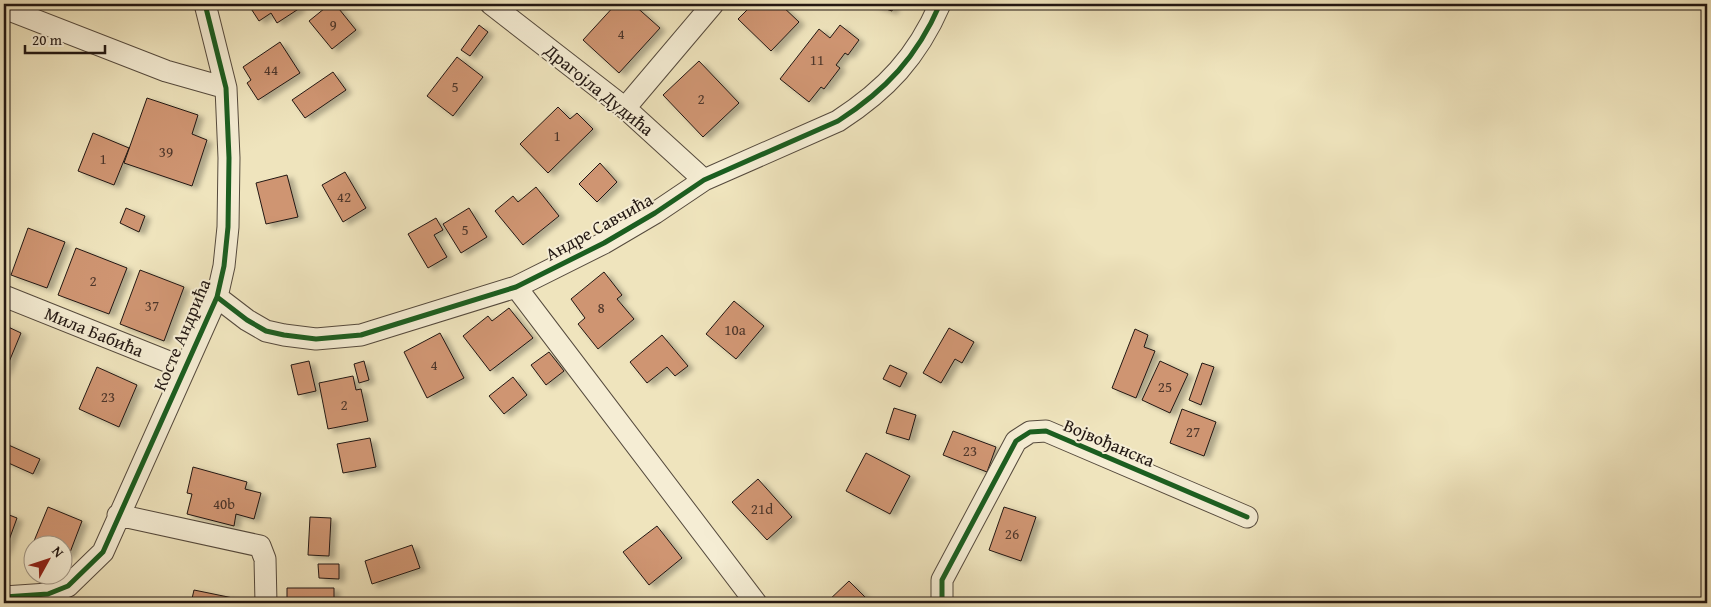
<svg xmlns="http://www.w3.org/2000/svg" width="1711" height="607" font-family="'Gentium Book Plus',serif">
<style>
.building{fill:#cf9572;stroke:#221712;filter:url(#shadow)}
.lines{fill:none;stroke-linecap:round;stroke-linejoin:round}
.minor-casing{stroke:#554a3d;stroke-width:23}
.minor{stroke:#f5edd4;stroke-width:21}
.cycleway-casing{stroke:#f5edd4;stroke-width:8}
.cycleway{stroke:#1b5e20;stroke-width:5}
.labels{text-anchor:middle;stroke-width:4;stroke-linejoin:round;paint-order:stroke}
.number-label{font-size:15px;fill:#4d362a}
.street-label{font-size:18px;fill:#221712;stroke:#f5edd4}
</style>
<defs>
<filter id="shadow"><feDropShadow dx="5.5" dy="3" stdDeviation="2.5" flood-color="#0004"/></filter>
</defs>
<rect width="100%" height="100%" fill="#efe4bd"/>
<filter id="stains"><feTurbulence type="fractalNoise" baseFrequency=".004" numOctaves="4"/><feColorMatrix values="0 0 0 0 .2 0 0 0 0 .09 0 0 0 0 .02 0 0 0 .5 -.17"/></filter>
<radialGradient id="worn" r=".72"><stop offset=".6" stop-color="#630" stop-opacity="0"/><stop offset="1" stop-color="#630" stop-opacity=".3"/></radialGradient>
<path class="building" d="M248,4h49l3,4 -23,15 -6,-10 -12,8z
M330,4h5l21,26 -24,19 -23,-28z
M616,4h17l27,24 -41,45 -36,-33z
M753,4h27l19,18 -28,29 -33,-32z
M871,4h23l-2,7z
M479,25l9,7 -18,24 -9,-6z
M840,25l19,15 -11,15 -3,-2 -9,12 4,3 -16,21 -3,-2 -12,15 -29,-23 39,-50 11,9z
M280,42l20,31 -42,27 -11,-17 4,-3 -8,-13z
M457,57l26,20 -30,39 -26,-20z
M699,61l40,42 -36,34 -40,-42z
M333,72l13,18 -41,28 -13,-18z
M147,98l51,17 -6,19 15,6 -15,46 -68,-23z
M558,107l12,12 7,-6 16,16 -45,44 -28,-29z
M93,133l36,15 -15,37 -36,-14z
M600,163l17,19 -20,20 -18,-18z
M345,172l21,36 -23,14 -21,-37z
M287,175l11,42 -32,7 -10,-41z
M536,187l23,29 -36,29 -28,-34 18,-15 5,6z
M126,208l19,8 -6,16 -19,-9z
M469,208l18,29 -26,16 -18,-29z
M436,218l7,12 -9,5 13,22 -19,11 -20,-34z
M28,228l37,14 -18,46 -36,-13z
M76,248l51,20 -18,46 -51,-19z
M140,270l44,17 -20,54 -44,-17z
M604,272l18,23 -5,4 17,20 -36,30 -20,-25 7,-6 -14,-19z
M734,301l30,25 -28,33 -30,-25z
M509,308l24,30 -43,33 -27,-35 25,-20 4,5z
M4,325l17,8 -17,41z
M949,328l25,14 -12,21 -7,-4 -14,24 -18,-10z
M1135,329l13,6 -4,12 11,4 -19,47 -24,-10z
M440,333l24,45 -37,20 -23,-46z
M662,335l26,31 -13,10 -8,-9 -20,16 -17,-21z
M549,352l15,19 -18,14 -15,-20z
M309,361l7,30 -18,4 -7,-30z
M364,361l5,19 -10,3 -5,-19z
M1160,361l28,13 -18,39 -28,-13z
M1202,363l12,4 -13,38 -12,-5z
M890,365l17,8 -7,14 -17,-8z
M97,367l40,18 -18,42 -40,-18z
M353,376l3,14 5,-1 7,32 -40,8 -9,-46z
M513,377l14,18 -23,19 -15,-18z
M894,408l22,7 -7,25 -23,-7z
M1182,409l34,13 -12,34 -34,-13z
M953,431l43,16 -9,25 -44,-17z
M370,438l6,29 -33,6 -6,-29z
M4,443l36,16 -7,15 -29,-13z
M866,453l44,23 -20,38 -44,-23z
M193,467l54,15 -2,7 16,4 -7,26 -18,-5 -2,12 -47,-12 5,-20 -5,-1z
M758,479l34,38 -25,23 -35,-38z
M48,507l34,14 -13,34 -7,-3v-8h-18l-10,-3z
M1004,507l32,10 -15,44 -32,-11z
M4,513l13,5 -13,36z
M310,517l21,1 -2,38 -21,-1z
M657,526l25,32 -33,27 -26,-33z
M412,545l8,23 -48,16 -7,-23z
M318,564h21v15l-20,-1z
M849,581l22,22h-45z
M287,588h47v15h-47z
M194,590l39,8 -1,5h-41z
M83,598l2,5h-17z"/>
<g class="lines">
<defs>
<path id="minor" d="M491,4l134,104 79,72
M4,8l162,63 60,17
M625,108l88,-104
M516,287l240,316
M4,296l180,72
M217,297l30,23 19,11 18,4 32,4 45,-4 155,-48 88,-44 51,-30 49,-33 134,-59c48,-31 79,-64 102,-117
M118,515l142,31 5,13 1,44
M4,597l44,-3 20,-8 35,-34 114,-255 7,-31 4,-39 1,-69 -3,-70 -21,-84
M942,603v-23l74,-139 14,-9 16,-1 201,86"/>
</defs>
<use href="#minor" class="minor-casing"/>
<use href="#minor" class="minor"/>
<defs>
<path id="cycleway" d="M217,297l30,23 19,11 18,4 32,4 45,-4 155,-48 88,-44 51,-30 49,-33 134,-59c48,-31 79,-64 102,-117
M4,597l44,-3 20,-8 35,-34 114,-255 7,-31 4,-39 1,-69 -3,-70 -21,-84
M942,603v-23l74,-139 14,-9 16,-1 201,86"/>
</defs>
<use href="#cycleway" class="cycleway-casing"/>
<use href="#cycleway" class="cycleway"/>
</g>
<g class="labels">
<g class="number-label">
<text x="333" y="30">9</text>
<text x="621" y="39">4</text>
<text x="817" y="65">11</text>
<text x="271" y="75">44</text>
<text x="455" y="92">5</text>
<text x="701" y="104">2</text>
<text x="557" y="141">1</text>
<text x="166" y="157">39</text>
<text x="103" y="164">1</text>
<text x="344" y="202">42</text>
<text x="465" y="235">5</text>
<text x="93" y="286">2</text>
<text x="152" y="311">37</text>
<text x="601" y="313">8</text>
<text x="735" y="335">10a</text>
<text x="434" y="370">4</text>
<text x="1165" y="392">25</text>
<text x="108" y="402">23</text>
<text x="344" y="410">2</text>
<text x="1193" y="437">27</text>
<text x="970" y="456">23</text>
<text x="224" y="509">40b</text>
<text x="762" y="514">21d</text>
<text x="1012" y="539">26</text>
</g>
<g class="street-label">
<text transform="translate(599 90) rotate(39)" y="6">Драгојла Дудића</text>
<text transform="translate(599 227) rotate(-29)" y="6">Андре Савчића</text>
<text transform="translate(94 332) rotate(22)" y="6">Мила Бабића</text>
<text transform="translate(182 335) rotate(-67)" y="6">Косте Андрића</text>
<text transform="translate(1109 443) rotate(23)" y="6">Војвођанска</text>
</g>
</g>
<rect width="1711" height="607" fill="none" stroke="#efe4bd" stroke-width="20"/>
<rect x="5" y="5" width="1701" height="597" fill="none" stroke="#221712" stroke-width="2.5"/>
<rect x="10" y="10" width="1691" height="587" fill="none" stroke="#221712"/>
<g transform="translate(48 560) rotate(50)"><circle r="24" fill="#f5edd4" stroke="#a19786"/>
<path d="M0-4L9 19L0 12L-9 19Z" fill="#8f2418"/>
<text y="-8" font-size="14" font-weight="bold" text-anchor="middle" fill="#221712">N</text>
</g>
<path d="M25 45v8h80v-8" fill="none" stroke="#221712" stroke-width="2.5"/>
<text x="32" y="45" font-size="15" fill="#221712" stroke="#f5edd4" stroke-width="4" paint-order="stroke">20 m</text>
<rect width="100%" height="100%" filter="url(#stains)"/>
<rect width="100%" height="100%" fill="url(#worn)"/>
</svg>
